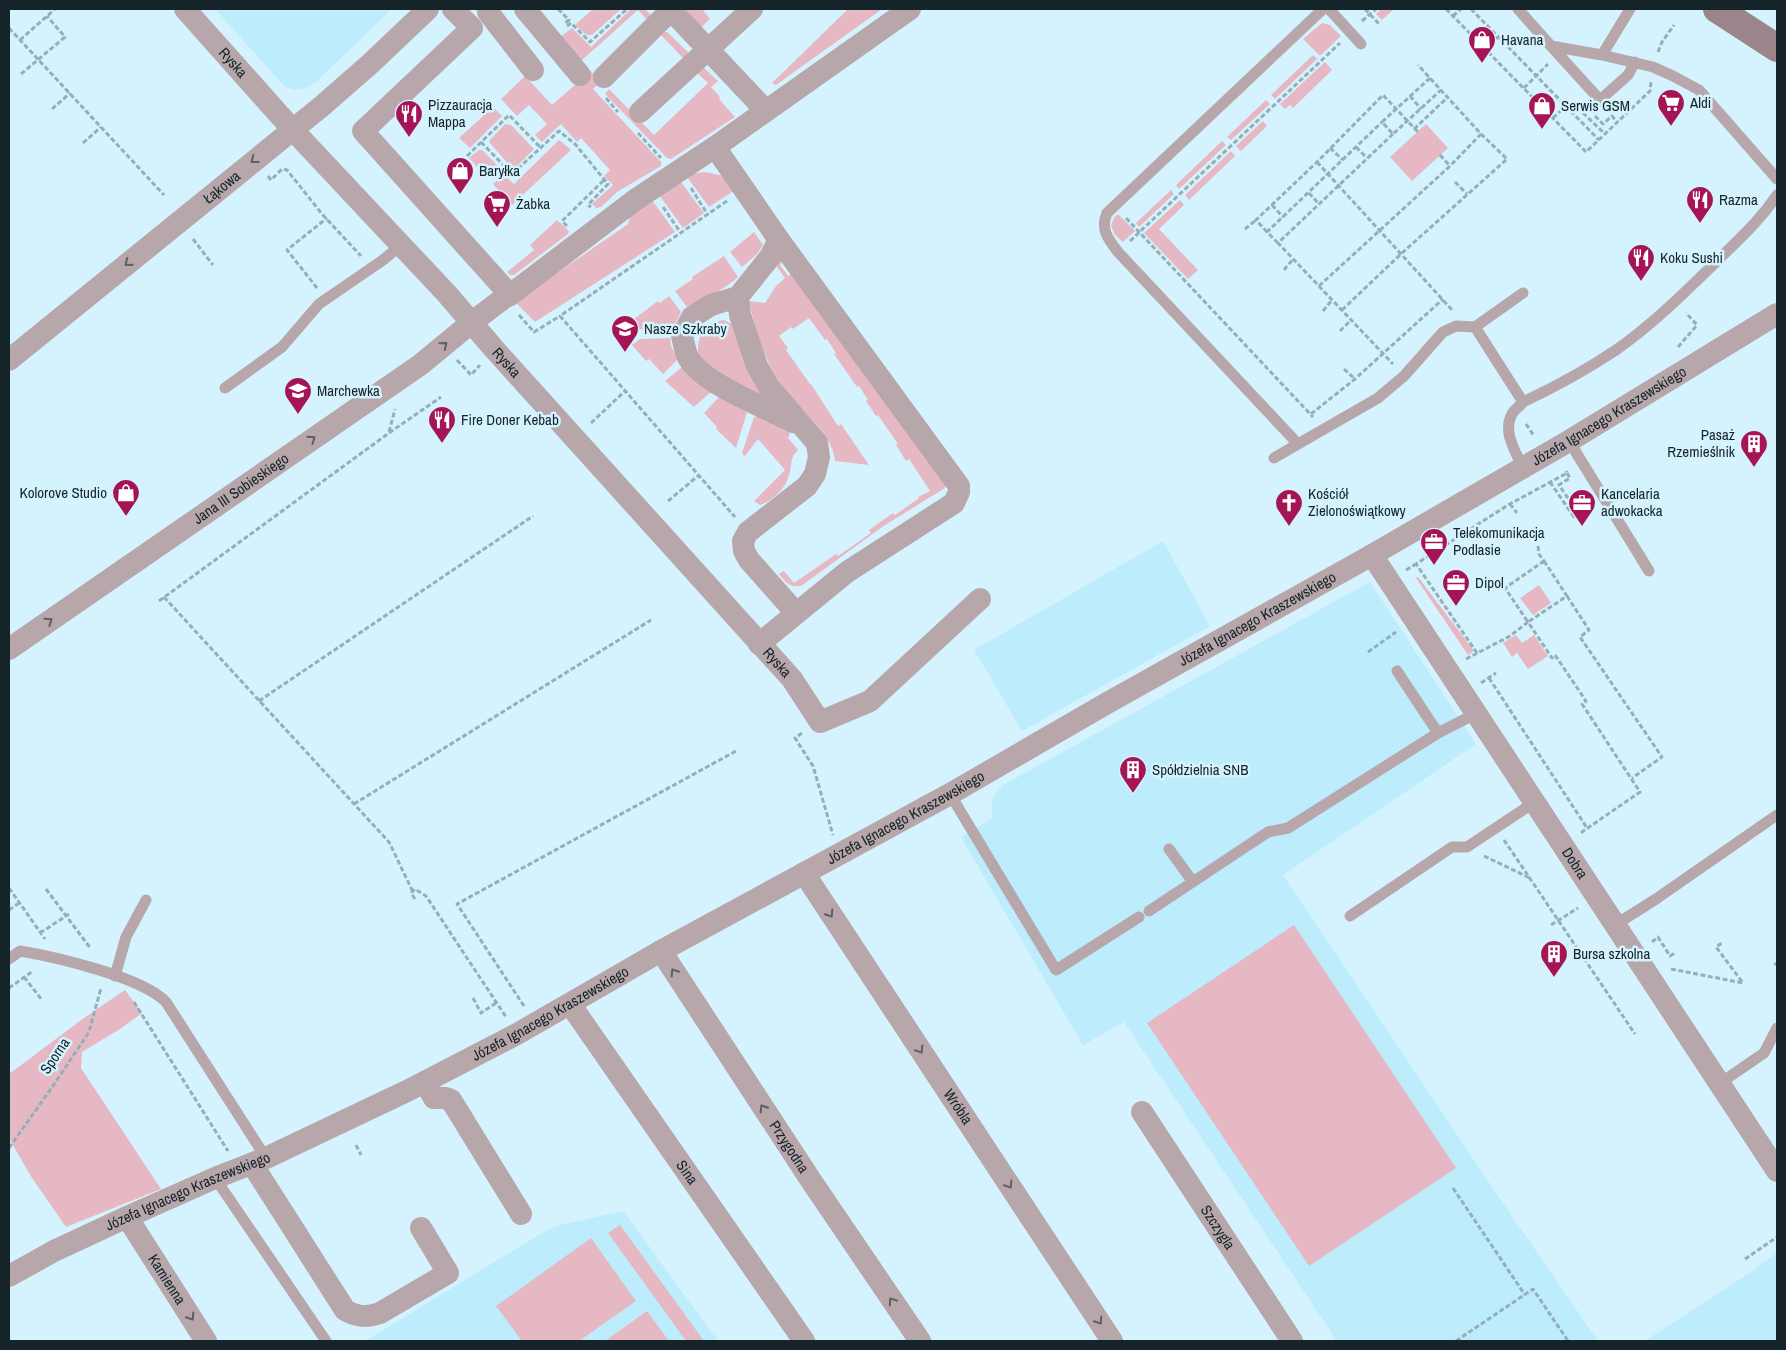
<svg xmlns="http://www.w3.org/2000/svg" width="1786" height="1350" font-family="'Archivo Narrow',sans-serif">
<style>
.built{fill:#bdecfd}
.green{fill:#e6b8c4}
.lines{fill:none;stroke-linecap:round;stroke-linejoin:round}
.path{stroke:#95aeb7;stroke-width:3;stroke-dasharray:5 2.5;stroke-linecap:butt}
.lane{stroke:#b7a6aa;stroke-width:11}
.street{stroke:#b7a6aa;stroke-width:22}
.secondary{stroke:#9b848a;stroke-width:28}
.oneway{stroke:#5e5e63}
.labels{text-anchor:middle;stroke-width:5;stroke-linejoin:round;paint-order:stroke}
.poi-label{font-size:15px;fill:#152429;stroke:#d5f3fe;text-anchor:start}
.street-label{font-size:15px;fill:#152429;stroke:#d5f3fe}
</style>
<rect width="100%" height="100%" fill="#d5f3fe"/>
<path class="built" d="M215,9h177l-74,71 -11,8 -12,2 -10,-3z
M1163,541l47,85 -188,105 -48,-81z
M1370,582l106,162 -193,131 211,315 104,151h-261l-213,-319 -41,23 -122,-208 32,-19 -2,-10 2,-11 10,-12z
M623,1211l95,130h-353l187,-114z
M1777,1253v88h-132l100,-65z"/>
<path class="green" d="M593,9h28l-29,26h-5l-12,-10z
M631,9h14l7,7 -3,6 -11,-12 -57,51 -22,-23 13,-10 19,19z
M676,9h26l8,10 -13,12z
M848,9h34l-106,76 -4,-2z
M1381,9h13l-12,11 -6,-6z
M1322,23l8,2 11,11 -21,20 -17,-17z
M664,32h3l21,20 -1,4 -3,3 -23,-24z
M1313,55l4,4 -42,40 -4,-4z
M1325,62l7,8 -39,38 -3,-3 -5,4 -5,-5z
M704,68l14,13 -7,6 9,10 -1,2 16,18 -64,42 -4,-1 -62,-64 4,-5 45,46 54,-52 -12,-11z
M591,71l10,10 -8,8 68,73v4l-44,26 -16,15 -5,1 -4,-4 21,-19 -9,-9 6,-6 -29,-32 -4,4 -16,-18 -19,18 -7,-7 12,-11 -18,-19 -12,11 -16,-17 24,-23 27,29z
M1266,100l4,4 -39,36 -4,-3z
M493,107l9,9 -32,32 -11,-10z
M1263,121l4,5 -26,25 -5,-5z
M505,124l6,1 23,24 -17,17h-7l-21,-24 1,-2z
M1426,124l22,24 -36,33 -22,-24z
M559,140l12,10 -59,55 -19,-21 11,-10 10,10z
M1222,141l4,4 -47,44 -3,-4z
M479,150h3l18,18 -9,9 -11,-12 -3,2 -8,-9z
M1231,151l4,5 -46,44 -4,-5z
M706,172l17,4 12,14 -26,17 -22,-30 9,-4z
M681,182l23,31 -21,15 -24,-33z
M1171,190l3,4 -35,33 -3,-4z
M652,200l23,32 -140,90 -20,-20 113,-78 3,-11z
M1180,200l4,5 -25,24 39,41 -10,9 -44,-46z
M1118,214l17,17 -12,11 -8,-7 -4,-9 3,-8z
M557,220l12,11 -1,3 -54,41h-4l-3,-3 27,-22 -4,-5z
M754,232l9,13 -6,9 -15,13 -12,-15z
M724,256l14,21c-15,13 -32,22 -51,30l-12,-16 18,-12 -1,-2z
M784,259l-4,6 8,11 6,-4 151,212v4l-60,37 -84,61c-12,1 -15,-3 -22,-12l5,-3 10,12 42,-29 2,2 33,-23 -2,-3 24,-17 2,2 24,-17 -1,-1 12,-6 -21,-32 -3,2 -10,-16 2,-1 -20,-29 -2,1 -10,-15 2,-1 -9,-14 -2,1 -23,-33 2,-1 -9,-14 -2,1 -16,-22 -16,11 -2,-2 -12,9 9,12 -2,2 24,34h1l27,42 3,-2 28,41 -34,-4c-1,-28 -45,-59 -59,-84 -13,-22 -22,-51 -27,-76l16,2 11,-17 9,-8 -10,-14z
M669,296l12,16 -10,20 -35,-3 -6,-7 28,-21 2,2z
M724,320l11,6 34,75c-17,-10 -64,-30 -71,-49 -1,-5 1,-14 4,-19 5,-9 12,-12 22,-13z
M670,338l1,8 7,13 -15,15 -14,-15 -3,2 -14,-16 8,-6z
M683,366l28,26 -17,15 -29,-26z
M719,397l28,15 -11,36 -20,-19 1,-2 -13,-14z
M759,416l31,17 -2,5 10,12c-9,9 -5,13 -9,25 -3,13 -16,26 -29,30l-6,-4 31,-31 -27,-31 -13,17 -3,-3 12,-36z
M1418,577l56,74 -6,4 -52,-77z
M1539,585l12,18 -18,12 -13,-17z
M1516,635l6,8 12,-8 14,21 -20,13 -11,-16 -5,4 -9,-14z
M1294,925l162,243 -147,98 -162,-243z
M125,990l17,23 -22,16 -38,23 -1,16 80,121 -95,38 -36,-52 -21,-37v-64l75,-56z
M620,1225l84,116h-18l-78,-108z
M591,1238l45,63 -57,40h-57l-26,-35z
M647,1311l22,30h-64z"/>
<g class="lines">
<path class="path" d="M558,9l11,11 -5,4
M1365,9l15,16
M1446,9l140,143 64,-61 1,-9
M1471,9l128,131
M1453,16l8,-7
M1362,21l14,-12
M567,26l4,-3 19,19 37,-33
M9,28l155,167
M20,40l35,-31
M1486,50l12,-13
M1658,52l4,-10 12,-17
M21,74l44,-37 -18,-21
M1430,78l-48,44 11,12 48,-44
M1524,88l24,-24
M1410,96l11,13
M606,98l12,14
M1587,108l-5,4 23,22
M52,109l18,-16
M1595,116l8,8 9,-8 5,6
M1553,118l13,-12
M1414,129l34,-32
M638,133l23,25
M1393,134l-115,109 115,121
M481,142l31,32 47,-43 16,13 33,40 -20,21 3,2
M83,143l18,-16
M1356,147l11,11
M1330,148l13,12
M1440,155l10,11
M467,156l42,-41 32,33
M1317,162l136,149
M268,176l3,4 11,-11 5,1 35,44 39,42
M1455,182l12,12
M691,188l17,27
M1309,193l10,11
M727,201l-167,115 175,201
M1272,205l11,12
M663,207l18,26
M1126,218l187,199
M567,226l-5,-5 42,-41
M1245,229l11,-9
M1267,232l-11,-12 61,-58 66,-67 35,37
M193,239l20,26
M1130,241l210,-198
M1278,243l-11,-11 115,-110
M1284,270l9,-11
M1319,286l131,-120 31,-32
M317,288l-30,-38 40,-32
M1342,310l60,-57 105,-94 -26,-25 -63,-69
M1323,311l9,-11
M519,315l15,17 26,-16
M1340,331l11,-11
M1678,347l19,-22 -11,-12
M457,360l14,15 9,-10
M1344,369l11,10
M1311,414l44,-35 88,-80
M591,423l34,-32
M1526,424l8,12
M389,432l6,-23
M1550,482l24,35 5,-3 -20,-29 11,-7 -3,-5
M668,501l31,-26
M1510,504l7,9
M1538,546l1,8 5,7
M1544,561l23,35 -39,26 -23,-34z
M1406,570l10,-6
M1567,596l22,34 -9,7 82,120 -30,21
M164,597l225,245 23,48
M159,601l230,-168 52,-36
M1368,652l28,-20
M1477,653l-61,-89 92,-59 59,-32 -1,-2
M1466,659l44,-23 18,-14 24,36 3,-3 31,46 -4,3 58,88 -61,42
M1489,678l98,150
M1481,683l15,-10
M259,701l274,-185
M802,733l-7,5 18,28 20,69
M354,804l297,-184
M1504,840l131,194
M1484,856l46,22
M9,888l36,51
M46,889l45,60
M415,899l-4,-6 4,-4 11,7 80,121
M9,910l10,-7
M1551,925l27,-17
M40,933l29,-19
M1652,942l6,-5 12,19 5,-3
M1774,964h3
M1671,969l72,14 -27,-36 6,-4
M24,977l18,23
M9,988l24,-17
M473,998l8,15 15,-10
M134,1002l94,149
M524,1006l-67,-102 279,-153
M356,1145l5,10
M9,1148l46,-65 34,-51 12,-44
M1453,1188l72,107
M1745,1259l32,-22
M1456,1341l77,-52 35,52"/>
<path class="lane" d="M1323,9l-216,204c-7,16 1,26 11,39l180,192 80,-46 26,-22 39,-44 13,-6 19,1
M1329,9l32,35
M1518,9l33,37 51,9 51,12 20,9 26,14 78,89
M1551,46l49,54 28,-25 7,-13
M1602,55l28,-46
M1523,293l-48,34 48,75c32,-15 63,-32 93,-52 36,-25 68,-57 100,-88 22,-22 43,-40 61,-67
M225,388l57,-41 37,-43 64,-44 18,-15
M1569,441l80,130
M1274,458l24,-14
M1523,468c-7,-16 -21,-36 -11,-54 2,-4 8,-8 11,-12
M1397,671l41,62 39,-20
M950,794l106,176 83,-53
M1169,849l24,33
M1149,911l119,-79 20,-4 150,-95
M1350,916l102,-69h15l68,-45
M1615,925l41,-26 121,-84
M9,959l11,-8c36,6 122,26 146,51l100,156
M115,976l11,-39 20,-37
M1719,1084l45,-31 13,-25
M215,1178l111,163"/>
<g class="street">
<path id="s1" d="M185,9l107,120 155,165 48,56 297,329 28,43 50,-21 110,-102"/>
<path d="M453,9l19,19 -109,103 147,164"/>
<path d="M525,9l55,66"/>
<path d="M670,9l96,102"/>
<path d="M488,12l45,58"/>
<path d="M604,77l67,-67"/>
<path d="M640,112l112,-103"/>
<path d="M715,147l195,-138"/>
<path d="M779,240l-9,17 -32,40 2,18 17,51 12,21 48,56 2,14 -4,17 -8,12 -59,46 -5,9 1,10 5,9 47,53"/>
<path d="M738,297l-27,8 -19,12 -10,19c2,7 3,17 7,23 15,25 77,49 104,63"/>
<path id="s2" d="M9,360l313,-254 48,-42 58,-55"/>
<path id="s3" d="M1372,555l405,616"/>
<path id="s4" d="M9,649l411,-284 51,-42 33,-25 6,-3 125,-95 80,-53 64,93 180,246v6l-5,11 -107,69 -88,72"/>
<path id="s5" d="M804,873l308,468"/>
<path id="s6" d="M661,951l151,231 108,159"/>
<path id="s7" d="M570,1004l234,337"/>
<path d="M425,1082l9,16h12l5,2 70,114"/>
<path id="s8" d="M1142,1112l150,229"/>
<path d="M252,1164l93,146c12,7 22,8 35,3l68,-40 -27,-45"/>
<path id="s9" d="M127,1217l79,124"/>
<path id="s10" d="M9,1276l45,-25 73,-34 88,-39 51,-20 143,-68 108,-56 144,-83 289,-157 159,-92 263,-147 197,-114 208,-127"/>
</g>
<path class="secondary" d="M1717,9l60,39"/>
</g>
<defs><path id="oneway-chevron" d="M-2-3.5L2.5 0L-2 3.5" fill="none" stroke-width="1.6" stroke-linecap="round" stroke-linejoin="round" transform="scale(1.25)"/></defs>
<g class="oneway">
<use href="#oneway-chevron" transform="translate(254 160) rotate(142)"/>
<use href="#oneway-chevron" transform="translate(128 263) rotate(141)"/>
<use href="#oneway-chevron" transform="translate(444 345) rotate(-39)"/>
<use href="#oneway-chevron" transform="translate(312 439) rotate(-35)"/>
<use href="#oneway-chevron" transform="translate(49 621) rotate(-34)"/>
<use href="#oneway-chevron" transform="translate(830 914) rotate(57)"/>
<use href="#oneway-chevron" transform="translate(674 972) rotate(-123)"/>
<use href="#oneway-chevron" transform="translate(920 1050) rotate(57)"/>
<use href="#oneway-chevron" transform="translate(763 1108) rotate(-123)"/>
<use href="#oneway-chevron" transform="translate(1009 1185) rotate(57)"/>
<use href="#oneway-chevron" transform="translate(892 1301) rotate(-124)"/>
<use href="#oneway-chevron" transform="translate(191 1317) rotate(57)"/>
<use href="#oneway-chevron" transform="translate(1099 1321) rotate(57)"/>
</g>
<defs>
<symbol id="shop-pin" viewBox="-11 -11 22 30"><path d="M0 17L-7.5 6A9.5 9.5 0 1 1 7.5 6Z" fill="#a51556" stroke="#d5f3fe"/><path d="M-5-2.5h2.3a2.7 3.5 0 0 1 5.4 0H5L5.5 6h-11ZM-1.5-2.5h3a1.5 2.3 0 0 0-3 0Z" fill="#fff"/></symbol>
<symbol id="supermarket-pin" viewBox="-11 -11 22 30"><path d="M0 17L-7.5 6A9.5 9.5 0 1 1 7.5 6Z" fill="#a51556" stroke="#d5f3fe"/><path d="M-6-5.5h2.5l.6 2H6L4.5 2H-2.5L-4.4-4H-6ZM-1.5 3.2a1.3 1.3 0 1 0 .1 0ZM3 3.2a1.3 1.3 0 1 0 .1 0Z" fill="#fff"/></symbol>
<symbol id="restaurant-pin" viewBox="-11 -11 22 30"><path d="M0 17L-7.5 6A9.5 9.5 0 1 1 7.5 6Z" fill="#a51556" stroke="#d5f3fe"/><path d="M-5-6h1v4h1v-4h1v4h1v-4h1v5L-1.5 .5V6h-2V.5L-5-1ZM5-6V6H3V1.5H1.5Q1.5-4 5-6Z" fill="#fff"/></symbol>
<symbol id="school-pin" viewBox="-11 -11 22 30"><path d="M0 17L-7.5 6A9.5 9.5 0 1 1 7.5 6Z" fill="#a51556" stroke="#d5f3fe"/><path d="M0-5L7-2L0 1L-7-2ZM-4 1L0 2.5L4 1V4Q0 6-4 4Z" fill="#fff"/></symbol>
<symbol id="building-pin" viewBox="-11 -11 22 30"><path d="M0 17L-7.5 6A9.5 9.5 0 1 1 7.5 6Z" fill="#a51556" stroke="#d5f3fe"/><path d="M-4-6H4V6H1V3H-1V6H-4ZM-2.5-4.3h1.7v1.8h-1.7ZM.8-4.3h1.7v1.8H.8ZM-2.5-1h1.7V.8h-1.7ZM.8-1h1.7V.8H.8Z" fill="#fff"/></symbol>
<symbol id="church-pin" viewBox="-11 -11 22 30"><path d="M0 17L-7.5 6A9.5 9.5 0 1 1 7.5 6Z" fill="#a51556" stroke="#d5f3fe"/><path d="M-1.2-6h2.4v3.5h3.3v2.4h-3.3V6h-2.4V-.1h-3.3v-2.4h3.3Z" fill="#fff"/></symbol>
<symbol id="office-pin" viewBox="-11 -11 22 30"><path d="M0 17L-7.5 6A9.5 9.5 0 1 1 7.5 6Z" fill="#a51556" stroke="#d5f3fe"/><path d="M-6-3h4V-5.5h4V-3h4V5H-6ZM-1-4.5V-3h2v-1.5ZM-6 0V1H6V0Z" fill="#fff"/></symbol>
</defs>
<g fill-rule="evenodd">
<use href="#shop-pin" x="1466" y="24" width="32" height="43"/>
<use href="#supermarket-pin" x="1655" y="87" width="32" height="43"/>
<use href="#shop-pin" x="1526" y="90" width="32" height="43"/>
<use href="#restaurant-pin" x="393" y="98" width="32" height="43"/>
<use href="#shop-pin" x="444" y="155" width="32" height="43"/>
<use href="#restaurant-pin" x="1684" y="184" width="32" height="43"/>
<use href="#supermarket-pin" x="481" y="188" width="32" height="43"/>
<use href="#restaurant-pin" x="1625" y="242" width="32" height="43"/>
<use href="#school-pin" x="609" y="313" width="32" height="43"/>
<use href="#school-pin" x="282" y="375" width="32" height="43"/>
<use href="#restaurant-pin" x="426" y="404" width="32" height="43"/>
<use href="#building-pin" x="1738" y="428" width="32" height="43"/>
<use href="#shop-pin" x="110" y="477" width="32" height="43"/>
<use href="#church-pin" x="1273" y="487" width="32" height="43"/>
<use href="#office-pin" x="1566" y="487" width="32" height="43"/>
<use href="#office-pin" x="1418" y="526" width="32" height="43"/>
<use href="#office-pin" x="1440" y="567" width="32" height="43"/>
<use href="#building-pin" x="1117" y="754" width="32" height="43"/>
<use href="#building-pin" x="1538" y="938" width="32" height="43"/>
</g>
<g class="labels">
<g class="poi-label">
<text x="1501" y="45">Havana</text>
<text x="1690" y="108">Aldi</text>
<text x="428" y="110">Pizzauracja<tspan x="428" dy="17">Mappa</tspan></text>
<text x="1561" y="111">Serwis GSM</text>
<text x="479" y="176">Baryłka</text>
<text x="1719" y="205">Razma</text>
<text x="516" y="209">Żabka</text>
<text x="1660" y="263">Koku Sushi</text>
<text x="644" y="334">Nasze Szkraby</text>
<text x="317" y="396">Marchewka</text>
<text x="461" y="425">Fire Doner Kebab</text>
<text x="1735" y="440" text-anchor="end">Pasaż<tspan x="1735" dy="17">Rzemieślnik</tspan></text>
<text x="107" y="498" text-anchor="end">Kolorove Studio</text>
<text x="1308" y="499">Kościół<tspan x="1308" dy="17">Zielonoświątkowy</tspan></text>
<text x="1601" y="499">Kancelaria<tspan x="1601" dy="17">adwokacka</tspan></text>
<text x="1453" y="538">Telekomunikacja<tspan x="1453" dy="17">Podlasie</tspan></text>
<text x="1475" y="588">Dipol</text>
<text x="1152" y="775">Spółdzielnia SNB</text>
<text x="1573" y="959">Bursa szkolna</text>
</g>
<g class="street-label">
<text dy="5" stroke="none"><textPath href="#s1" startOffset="72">Ryska</textPath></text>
<text dy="5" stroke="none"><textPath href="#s2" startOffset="274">Łąkowa</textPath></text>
<text dy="5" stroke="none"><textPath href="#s1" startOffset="478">Ryska</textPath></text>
<text dy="5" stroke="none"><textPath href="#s10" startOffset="1818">Józefa Ignacego Kraszewskiego</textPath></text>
<text dy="5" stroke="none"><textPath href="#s4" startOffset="282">Jana III Sobieskiego</textPath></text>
<text dy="5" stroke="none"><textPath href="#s10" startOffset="1412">Józefa Ignacego Kraszewskiego</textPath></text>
<text dy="5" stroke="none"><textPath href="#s1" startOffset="882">Ryska</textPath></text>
<text dy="5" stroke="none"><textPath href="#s10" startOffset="1008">Józefa Ignacego Kraszewskiego</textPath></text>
<text dy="5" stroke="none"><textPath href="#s3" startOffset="369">Dobra</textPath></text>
<text dy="5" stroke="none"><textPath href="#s10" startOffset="602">Józefa Ignacego Kraszewskiego</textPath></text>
<text transform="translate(55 1056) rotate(-56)" y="5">Sporna</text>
<text dy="5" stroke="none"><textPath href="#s5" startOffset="280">Wróbla</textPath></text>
<text dy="5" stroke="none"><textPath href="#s6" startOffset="234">Przygodna</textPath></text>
<text dy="5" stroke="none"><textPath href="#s7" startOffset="205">Sina</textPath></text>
<text dy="5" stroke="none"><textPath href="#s10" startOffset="198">Józefa Ignacego Kraszewskiego</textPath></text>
<text dy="5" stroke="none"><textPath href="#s8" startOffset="138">Szczygla</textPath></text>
<text dy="5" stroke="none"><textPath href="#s9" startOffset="74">Kamienna</textPath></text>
</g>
</g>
<rect width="1786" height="1350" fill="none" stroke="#152429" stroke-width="20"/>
</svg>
